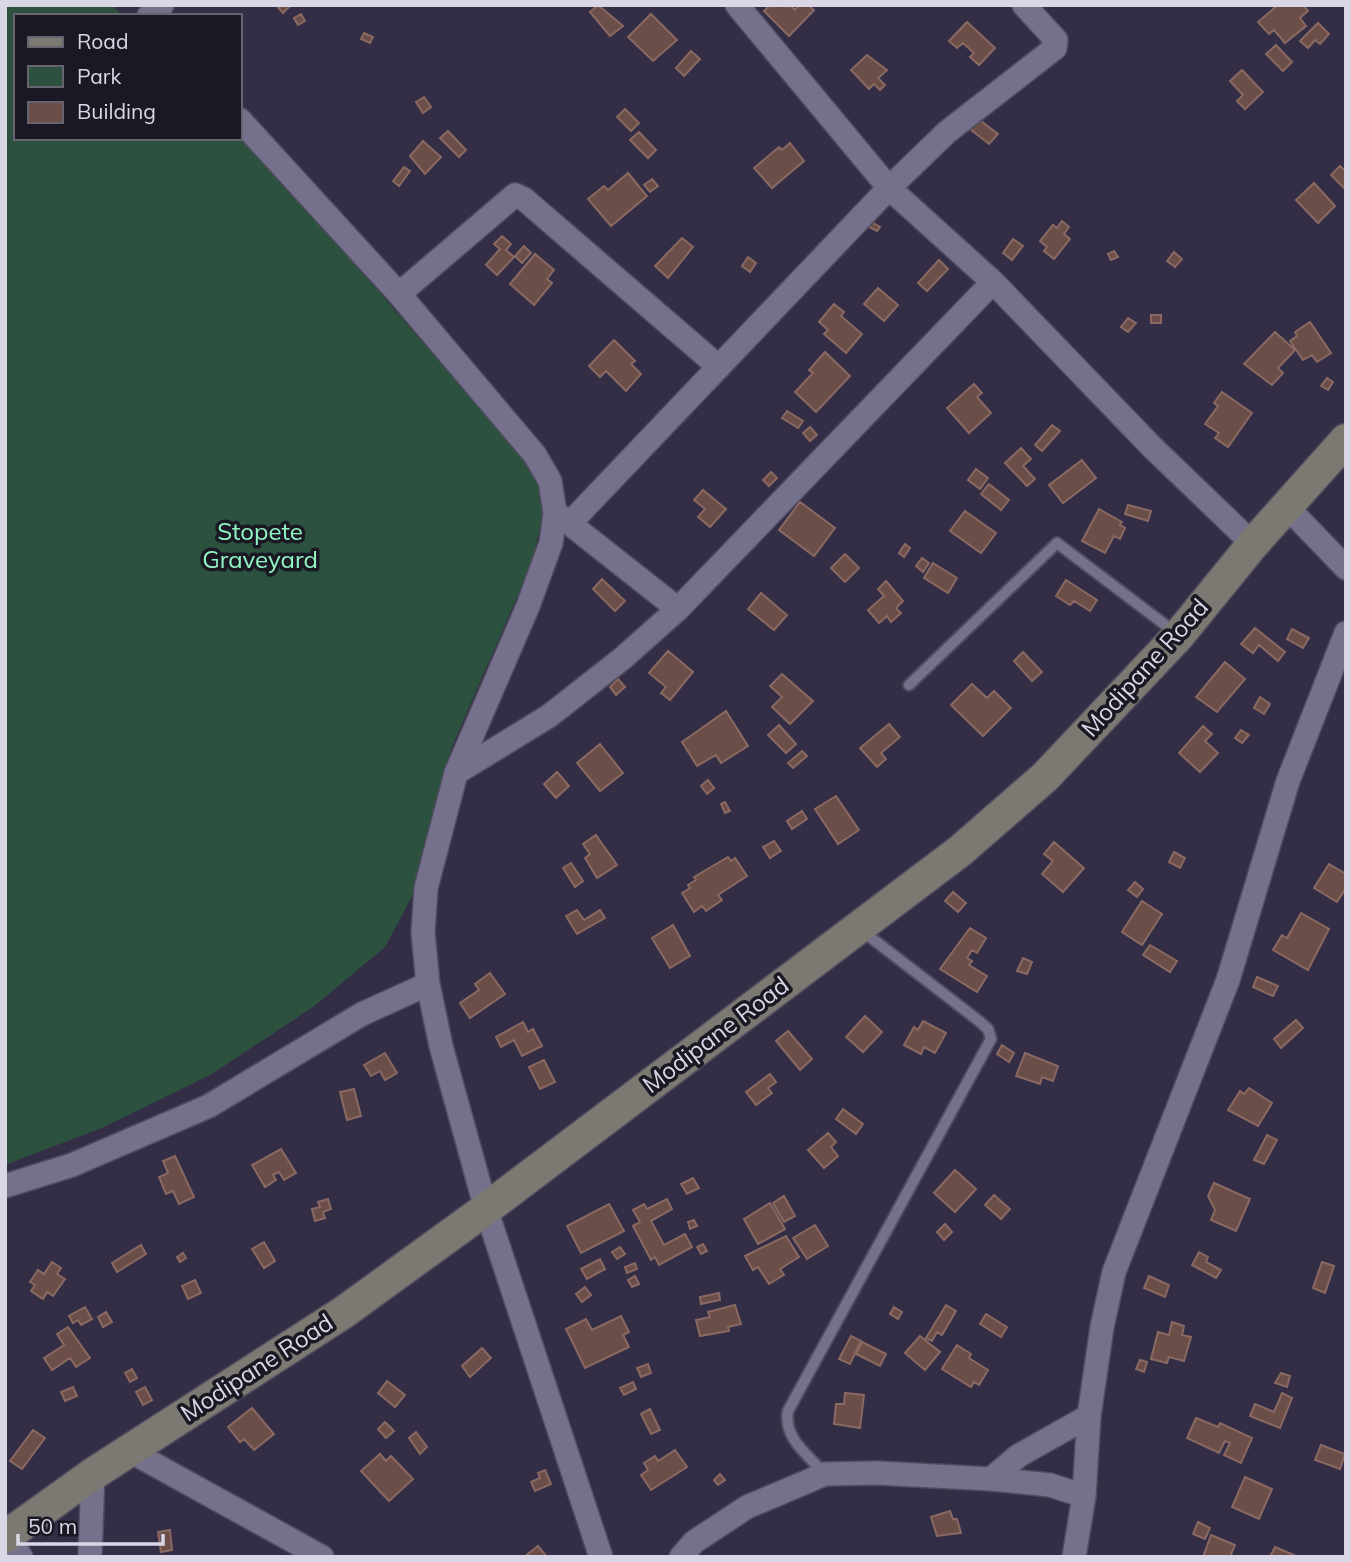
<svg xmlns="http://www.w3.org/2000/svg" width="1351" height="1562" font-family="Mulish,sans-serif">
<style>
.green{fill:#2c523f}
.building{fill:#6c4e48;stroke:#896962;stroke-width:2}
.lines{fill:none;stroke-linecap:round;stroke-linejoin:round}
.lane-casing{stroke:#504c5f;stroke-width:14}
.street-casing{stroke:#504c5f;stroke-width:26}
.secondary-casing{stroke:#504c5f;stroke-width:35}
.lane{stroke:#75708b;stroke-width:10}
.street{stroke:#75708b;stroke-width:23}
.secondary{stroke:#7c7872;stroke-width:32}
.labels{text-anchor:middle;stroke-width:7;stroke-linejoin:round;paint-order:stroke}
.park-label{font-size:24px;fill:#91f4c3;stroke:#1a1823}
.street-label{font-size:24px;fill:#d9d7e6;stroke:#1a1823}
</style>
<rect width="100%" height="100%" fill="#332e46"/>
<path class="green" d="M5,5h107l11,11h-107v122h224v-6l299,344 6,27 -12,57 -82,189 -34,138 -32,60 -72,60 -101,67 -108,53 -99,38z"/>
<path class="building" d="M276,5h15l-8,8z
M598,5l25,21 -13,10 -20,-24z
M770,5h20l5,5 4,-5h9l6,5 -25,26 -25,-25z
M1278,5h25l5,6 -8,7 6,8 -21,17 -11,-13 -5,4 -11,-12z
M301,14l4,7 -7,4 -4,-7z
M651,14l26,26 -24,21 -25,-24z
M967,22l28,26 -16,17 -9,-8 4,-4 -11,-10 -6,5 -8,-7z
M1318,23l11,11 -9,10 -5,-4 -7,8 -8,-7z
M364,33l9,4 -3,6 -9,-4z
M1276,45l16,17 -9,9 -17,-17z
M691,51l9,8 -16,17 -8,-8z
M867,55l20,15 -9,8 7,7 -5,5 -6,-6 -5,5 -18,-19z
M1242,70l21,22 -18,17 -8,-8 6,-6 -13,-14z
M424,97l7,10 -8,6 -7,-11z
M625,109l14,14 -8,8 -14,-14z
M973,115l25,19 -9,10 -24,-19z
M448,131l18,19 -7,7 -19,-19z
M639,132l17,18 -8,8 -18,-18z
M423,141l18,16 -16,17 -15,-18z
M790,143l14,18 -32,27 -18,-20 25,-21 3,3z
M1340,166l6,6v18l-15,-15z
M404,167l6,4 -11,15 -6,-5z
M628,173l19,23 -36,30 -23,-27 16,-13 4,4z
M652,179l6,7 -8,6 -6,-7z
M1314,183l21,23 -17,17 -22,-23z
M870,221l10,6 -3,4 -10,-5z
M1062,221l7,6 -5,7 6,5 -16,20 -10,-8 3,-4 -7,-6 13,-16 4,3z
M502,236l9,8 -5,6 8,7 -17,18 -11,-10 14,-16 -6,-5z
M682,238l11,9 -25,31 -13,-12z
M1013,239l10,7 -11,14 -9,-7z
M524,246l7,7 -9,10 -7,-7z
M1114,251l4,6 -7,3 -3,-6z
M1174,252l8,7 -7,8 -8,-6z
M535,254l19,16 -7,9 5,4 -18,22 -24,-21z
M748,257l8,6 -6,9 -8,-6z
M939,260l9,9 -21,22 -9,-8z
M878,288l20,17 -14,16 -20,-17z
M834,304l10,8 -3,4 21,18 -16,19 -22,-19 4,-4 -9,-8z
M1151,315h10v8h-10z
M1128,318l8,5 -8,9 -7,-5z
M1310,322l21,31 -14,9 -5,-7 -9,5 -13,-19 7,-5 -2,-4z
M1275,332l20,18 -17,18 5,5 -11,12 -28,-21z
M614,340l21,21 -4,3 10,10 -15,17 -20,-20 -6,6 -11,-11z
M825,352l25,24 -34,36 -21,-20 18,-19 -4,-3z
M1327,378l6,4 -5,8 -7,-4z
M974,384l8,9 -5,4 14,16 -22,20 -22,-25z
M1222,392l30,21 -24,34 -13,-9 4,-5 -14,-9 13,-18 -4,-3z
M787,411l16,10 -5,7 -16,-10z
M1052,425l8,6 -18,20 -7,-6z
M810,427l7,8 -7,6 -7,-8z
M1021,448l10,11 -8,7 12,13 -8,7 -22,-23z
M1082,460l14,18 -33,25 -14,-18z
M976,469l12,9 -8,11 -12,-9z
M771,472l6,6 -8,8 -6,-6z
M989,484l20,16 -8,10 -20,-16z
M703,490l23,19 -16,18 -12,-10 7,-8 -11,-9z
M800,502l35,26 -21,28 -35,-26z
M1128,505l23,6 -3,10 -23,-7z
M1099,509l23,13 -2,3 5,3 -5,11 -6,-3 -9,17 -23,-12z
M965,511l31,22 -15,20 -31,-22z
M905,544l5,4 -6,9 -5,-4z
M845,554l14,14 -14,14 -14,-14z
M922,558l7,5 -6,9 -7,-6z
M933,563l24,15 -9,15 -24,-15z
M602,579l23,22 -10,10 -22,-22z
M1066,580l31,20 -7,11 -16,-10 -4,4 -14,-9z
M886,581l17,20 -7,7 5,5 -10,9 -4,-6 -8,7 -11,-13 16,-14 -6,-7z
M761,593l26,22 -13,15 -26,-21z
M1255,628l30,24 -7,9 -19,-16 -6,8 -12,-9z
M1292,629l17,9 -6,10 -16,-9z
M668,651l25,21 -23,28 -9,-7 5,-6 -17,-14z
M1023,652l19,20 -10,9 -18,-20z
M1225,662l20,17 -28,33 -21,-15z
M782,674l31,27 -23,23 -18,-17 10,-10 -12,-11z
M618,679l7,8 -9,8 -6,-8z
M972,684l15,14 7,-7 17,17 -28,28 -32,-31z
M1260,697l10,7 -6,10 -10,-6z
M726,711l22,35 -27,17 -5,-8 -19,11 -15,-24z
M889,724l11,13 -19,16 5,6 -9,8 -17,-19z
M779,725l17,19 -10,9 -18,-18z
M1203,726l9,8 -7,7 13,12 -18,19 -21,-19z
M1241,730l8,5 -7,8 -7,-5z
M600,744l23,29 -23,18 -23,-28z
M802,751l5,5 -14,12 -5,-5z
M557,772l12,14 -13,12 -12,-14z
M708,780l6,8 -7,6 -6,-8z
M836,796l23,34 -21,14 -23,-35z
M725,802l5,9 -5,2 -4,-9z
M802,811l5,8 -15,10 -5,-8z
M596,835l21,30 -20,13 -12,-20 5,-4 -7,-10z
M774,841l7,10 -11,7 -7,-11z
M1054,842l30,26 -21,24 -21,-18 11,-13 -9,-7z
M1174,852l11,6 -5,10 -11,-6z
M728,857l3,4 4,-3 12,18 -29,19 4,5 -16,11 -4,-5 -8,6 -12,-19 8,-5 -2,-3 8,-5 -2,-3z
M571,863l12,18 -8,6 -12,-19z
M1329,864l17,10v14l-9,14 -23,-14z
M1135,882l8,7 -6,8 -9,-7z
M953,892l13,11 -8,9 -13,-11z
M1142,901l20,13 -20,31 -20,-13z
M577,910l7,10 16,-10 5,8 -28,16 -11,-18z
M1301,913l28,16 -21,41 -35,-20 9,-15 5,3z
M673,925l17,31 -20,12 -18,-30z
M970,928l16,10 -9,15 -5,-3 -5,8 5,3 -3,4 18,11 -10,16 -37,-23z
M1150,945l27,16 -7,11 -27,-17z
M1023,958l9,4 -5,12 -10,-3z
M490,973l15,21 -35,24 -10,-15 19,-13 -4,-6z
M1257,977l21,9 -5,10 -20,-9z
M865,1016l17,16 -19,20 -17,-15z
M1296,1020l7,8 -22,20 -7,-9z
M923,1021l23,12 -11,20 -11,-6 -3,7 -17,-9 10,-18 4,3z
M523,1022l5,10 5,-3 9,17 -20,10 -8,-16 -13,7 -5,-10z
M788,1031l24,28 -12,11 -24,-29z
M1002,1045l12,8 -5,9 -12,-8z
M385,1053l12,20 -12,7 -5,-9 -9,5 -7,-11z
M1025,1053l33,13 -5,15 -11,-4 -2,7 -24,-8z
M544,1060l11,22 -15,7 -11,-22z
M770,1074l6,8 -8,6 4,5 -16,12 -10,-13z
M1249,1088l23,15 -14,23 -30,-16 12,-19 4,3z
M354,1089l7,27 -14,4 -7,-28z
M843,1109l20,15 -7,10 -20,-15z
M828,1133l8,9 -5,5 7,9 -14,12 -16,-18z
M1267,1135l10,5 -13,24 -10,-4z
M281,1149l15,24 -12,7 -5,-8 -6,3 3,5 -11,7 -13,-22z
M175,1156l19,41 -15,7 -6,-13 -7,3 -7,-17 9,-4 -5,-12z
M955,1170l21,19 -21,23 -21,-19z
M693,1178l6,10 -12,6 -6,-10z
M1214,1183l36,16 -14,32 -25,-11 4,-10 -7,-14z
M994,1195l16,14 -9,10 -16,-14z
M784,1196l11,20 -11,6 -11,-19z
M328,1199l3,10 -8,3 2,6 -10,3 -3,-12 8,-2 -2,-5z
M667,1199l5,10 -21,12 13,24 21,-11 7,13 -33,18 -4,-8 -4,3 -18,-34 7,-4 -7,-12 11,-6 3,5z
M770,1203l15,26 -27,15 -14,-25z
M609,1204l15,27 -43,22 -14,-27z
M694,1220l3,6 -7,3 -2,-7z
M945,1224l7,8 -8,8 -7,-8z
M815,1225l13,21 -21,13 -14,-21z
M786,1236l13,21 -19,12 4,6 -15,9 -11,-17 -5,3 -8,-14z
M264,1242l11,19 -11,7 -12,-19z
M703,1244l4,7 -6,3 -4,-7z
M141,1245l5,9 -29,18 -5,-9z
M620,1247l5,7 -8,5 -5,-7z
M1199,1252l9,5 -2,5 15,8 -5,8 -24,-13z
M183,1253l3,5 -6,4 -3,-5z
M600,1259l5,10 -18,10 -6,-10z
M52,1262l9,6 -4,6 8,5 -12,17 -6,-4 -4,7 -12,-8 4,-6 -5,-3 8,-12 6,4z
M1322,1262l12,4 -9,27 -12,-5z
M635,1263l2,6 -10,4 -2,-6z
M635,1276l4,8 -7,3 -4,-7z
M1149,1276l20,9 -4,12 -21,-9z
M195,1280l6,13 -13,6 -6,-13z
M585,1287l6,8 -9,7 -6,-8z
M719,1293l1,7 -19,4 -1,-7z
M735,1305l6,19 -13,3 1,4 -29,5 -4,-16 14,-3 -2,-5z
M946,1305l10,6 -14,24 -5,-3 -5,9 -6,-3z
M85,1307l7,12 -11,6 -3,-5 -5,3 -4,-7z
M894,1307l8,5 -4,7 -8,-5z
M106,1312l6,10 -9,5 -5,-10z
M986,1314l21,13 -6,10 -21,-13z
M621,1316l8,16 -6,3 6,12 -44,21 -19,-39 20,-10 6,11z
M1172,1322l12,4 -2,9 9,2 -7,24 -15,-4 -2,6 -16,-4 7,-27 11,3z
M68,1327l22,31 -14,9 -6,-9 -18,12 -8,-12 20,-13 -7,-11z
M851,1336l10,5 -11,23 -11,-5z
M920,1336l20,16 -15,18 -20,-17z
M862,1342l24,12 -6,12 -24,-12z
M957,1345l14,9 -2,4 19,12 -9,15 -5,-3 -3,5 -29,-18z
M482,1348l9,10 -21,19 -8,-11z
M1140,1360l7,2 -3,10 -8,-3z
M648,1364l3,9 -10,4 -4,-9z
M132,1369l5,9 -7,4 -5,-9z
M1281,1373l9,3 -3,11 -12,-4z
M387,1381l18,14 -10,12 -17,-14z
M633,1382l3,7 -12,6 -4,-7z
M73,1387l4,9 -12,5 -4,-9z
M145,1387l7,13 -9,5 -7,-13z
M845,1393l19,2 -4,33 -26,-4 2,-20h8z
M1282,1393l10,5 -12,30 -30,-12 5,-12 19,8z
M252,1408l22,26 -20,16 -10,-11 -4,3 -12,-15z
M650,1409l10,21 -9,4 -10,-20z
M1196,1418l22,9 2,-4 32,15 -11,25 -17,-8 6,-12 -5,-2 -6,12 -32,-15z
M385,1422l9,9 -8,7 -8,-9z
M33,1430l12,8 -23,31 -12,-8z
M416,1432l11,15 -7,7 -11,-16z
M1321,1445l24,9 -5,15 -25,-9z
M675,1450l12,17 -36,23 -10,-15 7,-5 -4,-7 11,-7 3,5z
M380,1454l6,7 5,-5 22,23 -24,22 -28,-30z
M545,1470l6,14 -16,7 -4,-9 9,-4 -2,-5z
M720,1474l5,6 -7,5 -4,-5z
M1245,1477l27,12 -13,30 -27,-12z
M950,1511l3,8h4l4,14 -24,3 -6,-19z
M1198,1522l12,6 -5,11 -12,-5z
M170,1530l2,20 -11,2 -3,-20z
M1211,1535l24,10 -5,12h-27z
M538,1546l9,11h-23z
M1275,1547l21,9 -26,1z"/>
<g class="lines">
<defs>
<path id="lane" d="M909,685l148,-142 119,90
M825,1474c-17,-19 -42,-36 -37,-63l203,-372 -3,-10 -9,-8 -118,-91"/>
<path id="street" d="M737,5l152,183 104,94 159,165 101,97
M149,16l13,-11
M240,120l159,174 136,161 15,26 5,32 -4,30 -23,63 -72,167 -30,115 -3,45 5,51 13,62 45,163 115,348
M399,294l116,-99 9,4 195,168
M1287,507l59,61
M560,516l118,93
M571,522l318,-334 58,-56 108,-84 1,-8 -32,-35
M456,773l93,-57 74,-58 55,-49 315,-327
M5,1186l67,-21 137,-59 153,-92 66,-30
M130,1451l192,106
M991,1479l59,6 34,11
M7,1536l14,21
M90,1557l3,-83
M681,1557l13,-15 53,-35 78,-33 52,-1 114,6 27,-23 71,-40
M1074,1557l10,-61 5,-80 13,-89 12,-55 114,-292 60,-199 58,-148"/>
<path id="secondary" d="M5,1537l88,-63 251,-162 142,-103 474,-358 85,-74 134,-142 74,-91 93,-104"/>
</defs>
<use href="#lane" class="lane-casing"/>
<use href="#street" class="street-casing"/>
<use href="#secondary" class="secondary-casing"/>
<use href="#lane" class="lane"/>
<use href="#street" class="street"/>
<use href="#secondary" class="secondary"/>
</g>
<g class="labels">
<g class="park-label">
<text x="260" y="540">Stopete<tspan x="260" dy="28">Graveyard</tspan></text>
</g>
<g class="street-label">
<text transform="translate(1145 668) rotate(-48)" y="8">Modipane Road</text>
<text transform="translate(716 1035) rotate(-37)" y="8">Modipane Road</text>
<text transform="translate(257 1368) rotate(-33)" y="8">Modipane Road</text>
</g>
</g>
<rect width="1351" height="1562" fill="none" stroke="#d9d7e6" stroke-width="14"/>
<rect x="14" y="14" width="228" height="126" fill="#1a1823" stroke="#666471" stroke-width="2"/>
<rect x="28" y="37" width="35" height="10" fill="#7c7872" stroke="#666471" stroke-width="2"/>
<text x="77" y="49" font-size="21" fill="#d9d7e6">Road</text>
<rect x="28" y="66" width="35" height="21" fill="#2c523f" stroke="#666471" stroke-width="2"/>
<text x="77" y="84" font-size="21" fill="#d9d7e6">Park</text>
<rect x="28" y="102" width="35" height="21" fill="#6c4e48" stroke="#666471" stroke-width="2"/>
<text x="77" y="119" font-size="21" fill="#d9d7e6">Building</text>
<path d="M18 1534v10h145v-10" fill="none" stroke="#d9d7e6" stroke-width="3.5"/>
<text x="28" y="1534" font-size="21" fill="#d9d7e6" stroke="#1a1823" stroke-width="5" paint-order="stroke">50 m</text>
</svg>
